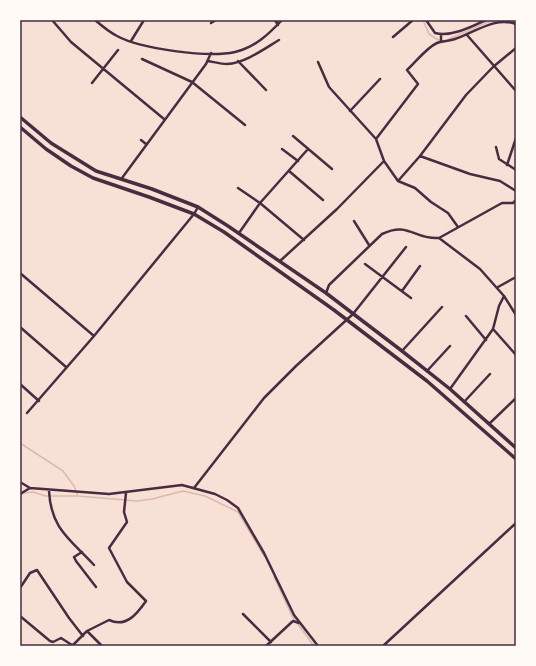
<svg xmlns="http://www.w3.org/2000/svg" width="536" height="666" font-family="'Public Sans',sans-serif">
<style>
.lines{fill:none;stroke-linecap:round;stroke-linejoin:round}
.stream{stroke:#dcb8b0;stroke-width:1.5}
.minor{stroke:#4a2c40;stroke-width:2.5}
.secondary{stroke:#4a2c40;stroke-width:3.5}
.neatline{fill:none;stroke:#4a2c40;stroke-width:1.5}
</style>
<rect width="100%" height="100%" fill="#f7e1d7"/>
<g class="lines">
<path class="stream" d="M423,20l6,14 11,7
M508,20l8,2
M449,39l39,-17 12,-2
M20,427v3
M20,443l43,28 11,15 4,10
M20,495l4,-2 9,-1 13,4h32l59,5 15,-2 31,-8 22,5 33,16 26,44
M274,577l18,39 22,30"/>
<path class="minor" d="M52,20l19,22 93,77
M95,20c7,6 14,12 22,16 24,13 91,22 118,16 20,-5 33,-17 47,-32
M275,20l3,5
M426,20l9,13c17,4 36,-6 51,-13
M211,23l5,-3
M441,34v8
M467,35l49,56
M393,37l20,-17
M131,41l13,-21
M516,48l-23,19 -27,28 -46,61 50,18 30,7 16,10
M142,59l50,23 53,43
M208,61c6,1 13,3 19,3 18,-1 37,-15 52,-24
M238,61l28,29
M318,62l11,25 47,52 8,22 14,20 17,7 16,14 17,11 10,14
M92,83l26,-33
M350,111l30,-32
M293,136l39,33
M376,139l42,-55 -11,-14c9,-8 19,-22 30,-27 5,-2 12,-2 18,-4 19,-6 40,-23 61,-15
M141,140l5,4
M496,147l3,12 17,11
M282,149l16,12
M507,165l9,-27
M289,171l34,29
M122,178l84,-114 5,-11
M398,181l22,-25
M238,188l22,15 44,37
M354,221l15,24
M239,233l21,-30 48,-54
M439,238l41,31 24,27 -5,10 -6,23 -43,60
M280,261l57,-52 47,-48
M365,264l46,34
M20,273l74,63
M498,287l18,-10
M402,291l18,-25
M326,293l3,-8 53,-51c27,-13 32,6 57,4l63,-35h11l3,-3
M504,296l12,19
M466,316l20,24
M20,327l46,40
M493,329l23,26
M402,351l40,-44
M427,371l23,-25
M20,384l19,17
M464,402l26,-28
M27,413l67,-77 100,-122 4,-7
M489,424l27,-26
M20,482l10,6
M194,488l70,-90 32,-32 57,-52 53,-67
M49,491c2,38 21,48 45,74
M20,494l10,-6 79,6 73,-9 33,9 12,6 11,8 26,45 30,62 24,31
M82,552l-8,5 2,4 20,26
M20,588l10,-15 7,-3 32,48 14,18
M243,614l28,28
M20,616l30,25 3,1 8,-4 11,7
M87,631l15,15
M72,646l15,-15 22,-11c17,8 28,-6 37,-19l-19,-19 -18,-34 18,-26 -3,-10 2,-19
M266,646l27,-25 6,2
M383,646l133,-123"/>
<path class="secondary" d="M20,117l31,26 45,28 56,18 46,18 30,19 98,67 76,58 48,38 66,59
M20,127l26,22 25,17 22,12 56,19 45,17 30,18 110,78 93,71 89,78"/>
</g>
<rect width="536" height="666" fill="none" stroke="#fffaf5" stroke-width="42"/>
<rect x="21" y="21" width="494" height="624" class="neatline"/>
</svg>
